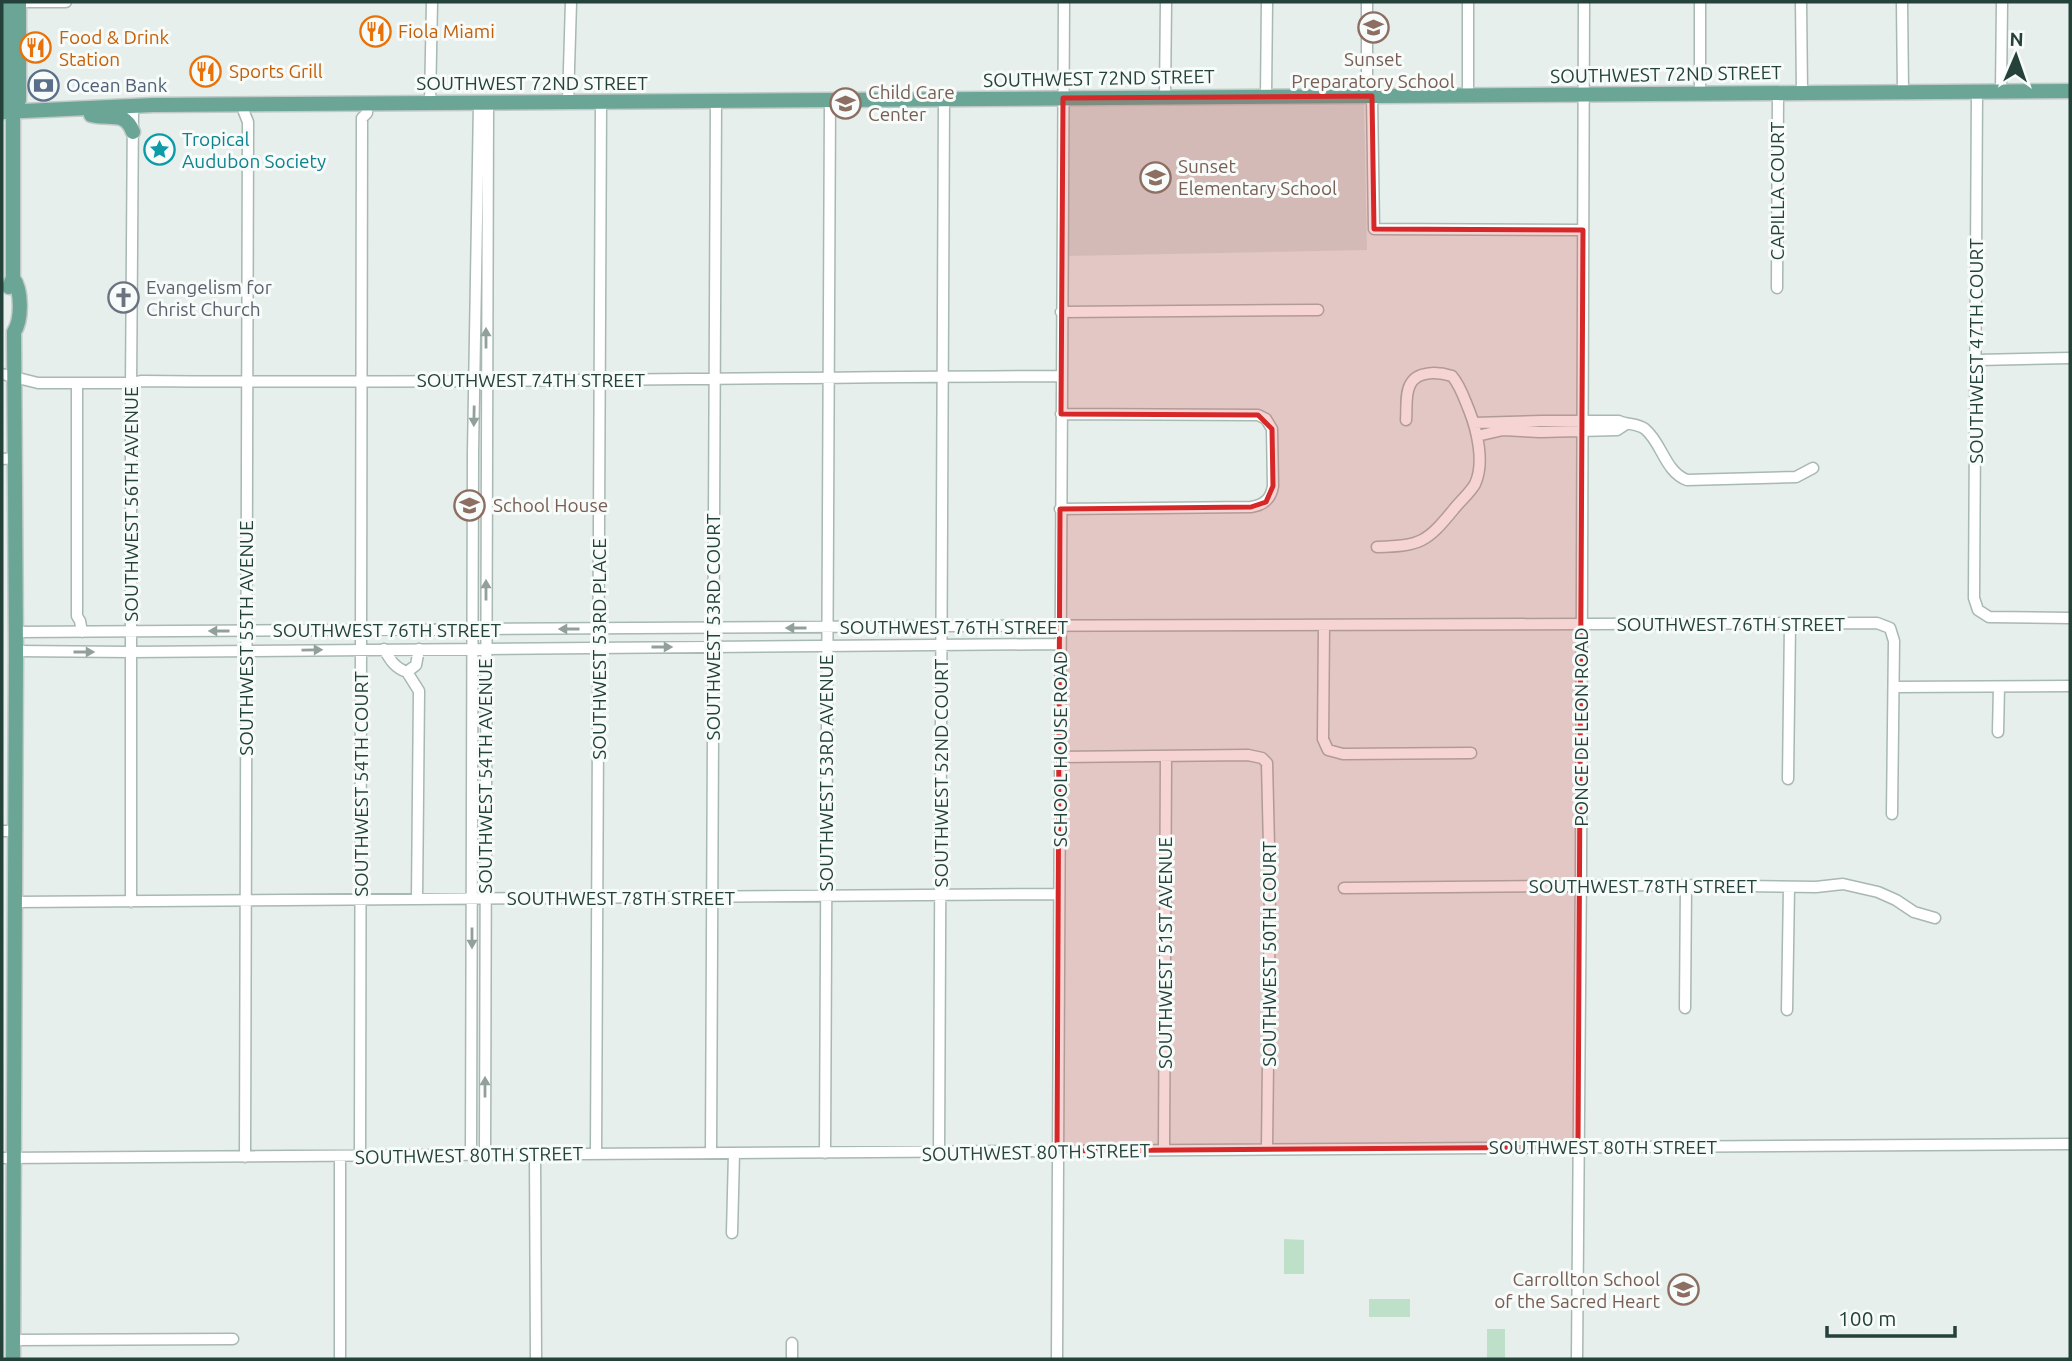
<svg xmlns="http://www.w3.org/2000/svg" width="2072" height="1361" font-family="Ubuntu,sans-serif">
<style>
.built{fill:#d4dfda}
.green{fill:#bfe0c8}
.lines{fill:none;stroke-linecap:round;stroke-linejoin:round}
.minor-casing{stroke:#a8b8b2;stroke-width:13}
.major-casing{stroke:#c2cac8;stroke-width:17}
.minor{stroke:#fff;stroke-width:10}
.major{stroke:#6aa596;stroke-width:14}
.oneway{fill:#92a09c}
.marked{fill:#d62828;fill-opacity:0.2;stroke:#d62828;stroke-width:5;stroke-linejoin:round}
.labels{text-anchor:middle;stroke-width:6;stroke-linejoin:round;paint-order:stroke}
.food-label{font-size:19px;fill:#c56008;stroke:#f7fbf9;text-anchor:start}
.education-label{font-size:19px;fill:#785e54;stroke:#f7fbf9;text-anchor:start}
.street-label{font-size:19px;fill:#24423a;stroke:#f7fbf9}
.service-label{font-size:19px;fill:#4e5e75;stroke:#f7fbf9;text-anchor:start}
.culture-label{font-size:19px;fill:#0d838f;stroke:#f7fbf9;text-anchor:start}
.worship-label{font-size:19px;fill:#5b616d;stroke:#f7fbf9;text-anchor:start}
</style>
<rect width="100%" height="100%" fill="#e6efeb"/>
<path class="built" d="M1364,102l3,148 -299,6v-151z"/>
<path class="green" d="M1284,1239l20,1v34h-20z
M1369,1299h41v18h-41z
M1487,1329h18v30h-18z"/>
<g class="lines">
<defs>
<path id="minor" d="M13,2h53
M1700,2v91
M1801,2l1,90
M1902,2l1,90
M1977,91l-3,507 4,12 11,7 81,1
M2001,91l1,-89
M1468,95v-93
M1266,96l1,-94
M1367,96v-94
M1372,96l2,133 209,1
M1165,97l1,-95
M568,102l3,-100
M430,103l2,-101
M243,105l1,7 4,10 -3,1035
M1777,288l1,-195
M1061,312l257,-2
M1977,360l93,-2
M2,374l36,9h93l11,-2c306,3 613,-4 919,-5
M77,383v233l3,5 2,11
M1474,423l68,-2h77c8,4 18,2 26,8 17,14 20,43 42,51l109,-3 17,-9
M1477,436l26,-6 37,2 77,-2 9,-6
M2,459l14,-1
M1060,509l191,-2c13,-2 20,-8 22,-21l-1,-57 -6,-10 -8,-4 -197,-1
M1377,547c44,-1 50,-5 77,-38 7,-9 16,-16 21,-25 10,-21 2,-54 -6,-74 -5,-12 -9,-25 -17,-34 -13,-4 -35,-6 -42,9 -5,9 -3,24 -4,35
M1324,625l-1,114 5,11 15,4 128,-1
M16,632l925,-6 936,-3 13,5 4,13 -2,173
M384,649c6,11 11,19 23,23l9,-7 3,-16
M16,651l115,1 929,-8
M407,672l12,19 -2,208
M1894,687l176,-1
M1998,732l1,-45
M1059,757l189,-2 14,3 5,5 3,126 -3,260
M1788,779l2,-156
M2,831h12
M1344,888l327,-3 145,2 27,-3 35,8 18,8 18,12 21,6
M15,902l1044,-8
M131,902v-512l2,-284
M1685,1008l1,-123
M1787,1010l2,-123
M1164,1150l2,-394
M711,1153l5,-1052
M825,1153l5,-1053
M939,1153l5,-1054
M596,1154l5,-1052
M471,1155l2,-703 6,-349
M485,1155l3,-1052
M535,1155l1,204
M360,1156l2,-1038 5,-5 -1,-9
M2,1158l2068,-14
M732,1233l2,-80
M13,1340l220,-1
M792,1343v16
M340,1359v-203
M1057,1359l7,-1357
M1577,1359l4,-491 3,-866"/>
<path id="major" d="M7,2v98l6,11v167l-4,9
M13,111l6,-11v-98
M2,112l151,-7 1917,-14
M91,115c19,5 34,-5 42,17
M13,1359l3,-708 -2,-319c8,-12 8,-42 -1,-54"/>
</defs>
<use href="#minor" class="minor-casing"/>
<use href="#major" class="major-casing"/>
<use href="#minor" class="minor"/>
<use href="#major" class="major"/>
</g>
<defs><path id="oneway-solid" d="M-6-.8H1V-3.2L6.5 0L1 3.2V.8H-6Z" transform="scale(1.75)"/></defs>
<g class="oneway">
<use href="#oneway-solid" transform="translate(486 338) rotate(-90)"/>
<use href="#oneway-solid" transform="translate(474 416) rotate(91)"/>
<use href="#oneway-solid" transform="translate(486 590) rotate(-90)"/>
<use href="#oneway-solid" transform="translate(796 628) rotate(180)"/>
<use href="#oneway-solid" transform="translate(569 629) rotate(180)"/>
<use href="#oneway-solid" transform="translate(219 631) rotate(180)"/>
<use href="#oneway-solid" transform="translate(662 647)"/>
<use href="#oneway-solid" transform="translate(312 650) rotate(-1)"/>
<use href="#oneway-solid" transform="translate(84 652)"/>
<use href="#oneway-solid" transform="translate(472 938) rotate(90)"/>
<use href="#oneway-solid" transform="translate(485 1087) rotate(-90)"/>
</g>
<path class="marked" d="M1372,96l2,133 209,1 -5,917 -521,4 3,-642 191,-2 15,-5 7,-16 -1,-57 -14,-14 -197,-1 2,-316z"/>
<defs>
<symbol id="school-ring" viewBox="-11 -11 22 22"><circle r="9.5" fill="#f7fbf9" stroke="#8d6e63" stroke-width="1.5"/><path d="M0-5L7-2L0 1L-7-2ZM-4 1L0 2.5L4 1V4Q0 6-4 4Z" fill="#8d6e63"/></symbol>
<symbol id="restaurant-ring" viewBox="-11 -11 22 22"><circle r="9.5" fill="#f7fbf9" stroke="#e8710a" stroke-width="1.5"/><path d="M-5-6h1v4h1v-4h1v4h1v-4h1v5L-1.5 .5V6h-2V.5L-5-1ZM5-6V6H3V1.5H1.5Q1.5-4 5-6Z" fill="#e8710a"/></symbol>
<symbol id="bank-ring" viewBox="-11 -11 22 22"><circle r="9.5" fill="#f7fbf9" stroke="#5c6f8a" stroke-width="1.5"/><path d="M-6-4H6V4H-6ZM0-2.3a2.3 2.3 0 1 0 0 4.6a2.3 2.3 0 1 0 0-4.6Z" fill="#5c6f8a"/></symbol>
<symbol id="sight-ring" viewBox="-11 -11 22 22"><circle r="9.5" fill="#f7fbf9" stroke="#0f9aa8" stroke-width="1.5"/><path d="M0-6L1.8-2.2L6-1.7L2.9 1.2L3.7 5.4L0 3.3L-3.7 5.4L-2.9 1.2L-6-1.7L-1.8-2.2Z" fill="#0f9aa8"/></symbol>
<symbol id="church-ring" viewBox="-11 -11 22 22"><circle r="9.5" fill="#f7fbf9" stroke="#6b7280" stroke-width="1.5"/><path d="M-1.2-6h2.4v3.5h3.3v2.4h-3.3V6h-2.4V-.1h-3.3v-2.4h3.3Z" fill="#6b7280"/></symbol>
</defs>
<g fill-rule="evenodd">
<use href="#school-ring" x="1356" y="10" width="35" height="35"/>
<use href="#restaurant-ring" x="358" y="14" width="35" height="35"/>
<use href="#restaurant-ring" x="18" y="30" width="35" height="35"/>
<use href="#restaurant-ring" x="188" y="54" width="35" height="35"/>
<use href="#bank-ring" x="26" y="68" width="35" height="35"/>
<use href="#school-ring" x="828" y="86" width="35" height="35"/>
<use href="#sight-ring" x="142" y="132" width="35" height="35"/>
<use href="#school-ring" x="1138" y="160" width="35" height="35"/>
<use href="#church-ring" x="106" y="280" width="35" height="35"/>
<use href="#school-ring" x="452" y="488" width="35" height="35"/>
<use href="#school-ring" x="1666" y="1272" width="35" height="35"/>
</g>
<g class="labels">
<g class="food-label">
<text x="398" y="38">Fiola Miami</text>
<text x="59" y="44">Food &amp; Drink<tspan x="59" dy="22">Station</tspan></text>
<text x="229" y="78">Sports Grill</text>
</g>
<g class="education-label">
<text x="1373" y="66" text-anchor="middle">Sunset<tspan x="1373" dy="22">Preparatory School</tspan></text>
<text x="868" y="99">Child Care<tspan x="868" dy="22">Center</tspan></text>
<text x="1178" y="173">Sunset<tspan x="1178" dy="22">Elementary School</tspan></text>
<text x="493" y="512">School House</text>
<text x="1660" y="1286" text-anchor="end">Carrollton School<tspan x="1660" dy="22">of the Sacred Heart</tspan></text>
</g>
<g class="street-label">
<text transform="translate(1666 74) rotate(-1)" y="7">SOUTHWEST 72ND STREET</text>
<text transform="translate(1099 78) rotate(-1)" y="7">SOUTHWEST 72ND STREET</text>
<text x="532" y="90">SOUTHWEST 72ND STREET</text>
<text transform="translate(1777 191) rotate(-90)" y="7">CAPILLA COURT</text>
<text transform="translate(1976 351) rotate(-90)" y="7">SOUTHWEST 47TH COURT</text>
<text x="531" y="387">SOUTHWEST 74TH STREET</text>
<text transform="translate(131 504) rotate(-90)" y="7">SOUTHWEST 56TH AVENUE</text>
<text x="1731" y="631">SOUTHWEST 76TH STREET</text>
<text transform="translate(713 627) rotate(-90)" y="7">SOUTHWEST 53RD COURT</text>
<text x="954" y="634">SOUTHWEST 76TH STREET</text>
<text x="387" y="637">SOUTHWEST 76TH STREET</text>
<text transform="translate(246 638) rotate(-90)" y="7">SOUTHWEST 55TH AVENUE</text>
<text transform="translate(599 649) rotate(-90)" y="7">SOUTHWEST 53RD PLACE</text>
<text transform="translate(1581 727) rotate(-90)" y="7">PONCE DE LEON ROAD</text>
<text transform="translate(1060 749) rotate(-90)" y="7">SCHOOL HOUSE ROAD</text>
<text transform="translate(826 773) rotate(-90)" y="7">SOUTHWEST 53RD AVENUE</text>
<text transform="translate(941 773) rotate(-90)" y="7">SOUTHWEST 52ND COURT</text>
<text transform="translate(485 776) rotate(-90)" y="7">SOUTHWEST 54TH AVENUE</text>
<text transform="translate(361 784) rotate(-90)" y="7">SOUTHWEST 54TH COURT</text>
<text x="1643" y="893">SOUTHWEST 78TH STREET</text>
<text x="621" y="905">SOUTHWEST 78TH STREET</text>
<text transform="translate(1165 953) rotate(-90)" y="7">SOUTHWEST 51ST AVENUE</text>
<text transform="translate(1269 954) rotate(-90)" y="7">SOUTHWEST 50TH COURT</text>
<text x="1603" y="1154">SOUTHWEST 80TH STREET</text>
<text transform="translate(1036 1152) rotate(-1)" y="7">SOUTHWEST 80TH STREET</text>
<text transform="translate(469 1155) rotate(-1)" y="7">SOUTHWEST 80TH STREET</text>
</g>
<g class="service-label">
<text x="66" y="92">Ocean Bank</text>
</g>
<g class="culture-label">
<text x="182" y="146">Tropical<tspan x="182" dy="22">Audubon Society</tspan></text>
</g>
<g class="worship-label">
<text x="146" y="294">Evangelism for<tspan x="146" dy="22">Christ Church</tspan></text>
</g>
</g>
<rect width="2072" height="1361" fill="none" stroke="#24423a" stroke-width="7"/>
<g transform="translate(2016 56) rotate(2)" stroke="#f7fbf9" stroke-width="5" paint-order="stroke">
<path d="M0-5L12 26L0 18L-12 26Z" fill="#24423a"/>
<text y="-10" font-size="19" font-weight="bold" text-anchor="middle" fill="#24423a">N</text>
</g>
<path d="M1827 1326v10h128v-10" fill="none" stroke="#24423a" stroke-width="3.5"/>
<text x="1838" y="1326" font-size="21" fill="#24423a" stroke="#f7fbf9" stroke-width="5" paint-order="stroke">100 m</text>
</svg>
